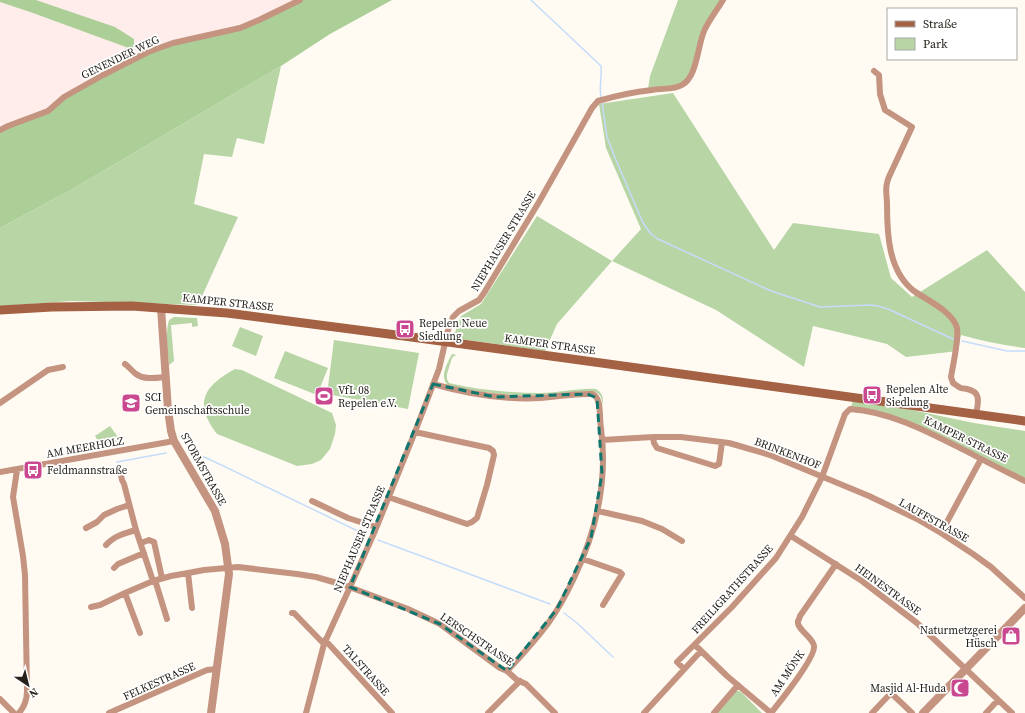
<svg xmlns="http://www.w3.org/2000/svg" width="1025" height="713" font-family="'Source Serif 4',serif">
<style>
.commercial{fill:#feedeb}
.green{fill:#b8d5a6}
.forest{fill:#accf98}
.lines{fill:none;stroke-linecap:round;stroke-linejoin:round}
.stream{stroke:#c5dcfb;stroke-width:1.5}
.minor{stroke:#c49480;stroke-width:6}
.tertiary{stroke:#c49480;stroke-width:8}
.secondary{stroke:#a46144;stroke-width:9}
.marked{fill:none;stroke:#0f766e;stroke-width:3;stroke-dasharray:8 5;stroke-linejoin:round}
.labels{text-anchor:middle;stroke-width:3.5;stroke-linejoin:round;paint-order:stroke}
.street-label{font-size:11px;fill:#26221b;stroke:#fff}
.poi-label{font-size:11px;fill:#26221b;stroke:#fff;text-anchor:start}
</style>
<rect width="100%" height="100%" fill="#fffbf3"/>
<path class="commercial" d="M0,0h297l-55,26 -66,13 -29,12 -99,60 -48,19z"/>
<path class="green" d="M678,0h43l-19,32 -9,37 -10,15 -35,5 2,-13z
M281,66l-17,78 -27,-6 -5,19 -28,-3 -10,50 44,13 -40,88 -126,-4 -72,5v-78l71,-38z
M673,93l101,157 19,-27 86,11 12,44 21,19 75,-47 38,42v56c-22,-3 -43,-7 -64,-13l-3,16 -52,6 -19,-13 -74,-18 -9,41 -88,-57 -104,-49 -55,63 -12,27 -92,-13 8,-22 20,-12 56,-88 75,45 29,-32 -35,-81 -7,-44z
M174,317l23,1 1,8 -6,1v-4l-21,2 3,36 -5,4c-1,-14 -4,-31 0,-45z
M240,327l23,9 -7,20 -24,-10z
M334,340l85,13 -11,56 -81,-15z
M285,351l43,17 -11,27 -43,-17z
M452,354l5,1 -3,1 -2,2 -5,16v5l2,4c30,7 61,10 92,10 18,0 37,-5 55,-4 8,5 7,10 7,18 -1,-8 -2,-14 -10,-16 -21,0 -41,4 -62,4 -28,1 -55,-4 -83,-9 -2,-3 -4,-6 -4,-9 -1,-6 5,-18 8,-23z
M235,369l7,1 90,43 4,12 -1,9 -5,15 -9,11 -9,4 -15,2 -80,-32c-24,-31 -13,-48 18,-65z
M854,398l120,25 51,8v50l-120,-59 -55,-13z
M110,426l13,18 -20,5 -8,-13z
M736,691h3l3,2 20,20h-45z"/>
<path class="forest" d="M0,0h36l79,27 19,12v11l-101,-37 -33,-11z
M300,0h92l-62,34 -49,32 -210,124 -71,38v-98l48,-19 16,-14 84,-45 92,-24z"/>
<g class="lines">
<path class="stream" d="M531,0l70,66c1,11 -2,21 0,31
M602,102l5,35 9,23 27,63 8,11 7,5 113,52 49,16 51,-2 7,1 10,3 65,30
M962,341l45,10h18
M190,453l14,4 9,4 151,73
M117,462l49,-9
M378,540l172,64
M564,613l13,10 36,34"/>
<path class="minor" d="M874,71l5,4 1,19 5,16 27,17c-6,13 -12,26 -18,39 -2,5 -6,11 -7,17 -2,6 0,14 0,21 0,29 1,67 27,87 13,9 39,21 43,37 2,11 -4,37 -6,49l2,6c2,1 5,4 8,5 2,1 4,0 6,1 15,3 11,14 9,26
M0,130l8,-4 40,-15 16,-14 39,-22 45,-23 25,-9 67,-15 19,-8 41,-20
M125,364c4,3 7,7 11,10 8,6 20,4 30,3
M433,384c35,10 71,16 107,14 17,-1 35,-5 53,-4 9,5 6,24 8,34 7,53 -4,102 -27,150 -7,15 -15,30 -25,44 -13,18 -27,33 -42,49
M0,403l48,-33 15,-3
M653,437l1,6 3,5 58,18 4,-2 3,-22
M602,440l51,-3h28l48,6 41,12 99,41 48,23 24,14 32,21 18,13 34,31
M17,470l-4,27 10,59 2,19 2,116c0,9 -2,15 -8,22
M0,472l174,-31
M121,475l1,5 2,4 12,46 17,51
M388,497l79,27 5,-2 5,-4 10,-33 7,-30 -1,-4 -4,-3 -74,-16
M312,501l36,17 28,9
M598,511l44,10 20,8 20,12
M86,528l11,-6 7,-7 13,-6 12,-4
M941,533l40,-74
M791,536l71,45 55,42 95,90
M141,543l8,-3 5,2 8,36
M106,545c8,-9 19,-12 30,-15
M583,559l37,13 2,2 -19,31
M114,568l4,-4 26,-11
M188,573l4,35
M155,580l12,39
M125,593l15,40
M91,607l9,-2 25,-12 28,-12 18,-5 17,-3 16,-3 34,-3 59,7 19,3 28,8 64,24 32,15 60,44 7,3 10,9 9,4 29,29
M292,613h2l30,31
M325,640l67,73
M695,645l32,31 44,37
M684,669l-7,-7 55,-55 44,-49 26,-41 20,-40 23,-63 5,-5c43,3 82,25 120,44 18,10 37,19 55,28
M0,699l14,14
M109,713l98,-43 10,-1
M306,713l18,-69 26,-57 25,-56 40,-99 24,-63 9,-39 5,-13 6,-6 20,-11 5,-7 55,-91 53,-94 6,-7c17,-5 36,-9 54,-11 10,-2 22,0 30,-5 16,-9 15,-40 23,-56 5,-10 12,-19 18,-29
M488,713l32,-32
M644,713l57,-62
M714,713l24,-28
M771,713c8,-10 45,-56 43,-67 -1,-9 -18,-17 -16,-25 0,0 2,-4 2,-5l36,-52
M872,713l19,-20 21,20
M986,713l12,-13"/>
<path class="tertiary" d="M161,308l7,102 3,21 3,10 41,70 10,33 4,30 -18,139
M923,713l102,-105"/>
<path class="secondary" d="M0,310l52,-3 80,-1 95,7 177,23 621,85"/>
</g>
<path class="marked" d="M433,384l62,13 92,-3 10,4 5,76 -11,64 -34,71 -50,62 -67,-47 -90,-37z"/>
<defs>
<symbol id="bus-square" viewBox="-11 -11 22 22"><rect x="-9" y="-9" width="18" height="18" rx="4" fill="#c94890" stroke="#fff"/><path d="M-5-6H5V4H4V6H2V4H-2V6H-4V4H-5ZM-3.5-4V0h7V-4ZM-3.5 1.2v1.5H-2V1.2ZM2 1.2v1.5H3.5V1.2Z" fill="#fff"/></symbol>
<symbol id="stadium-square" viewBox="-11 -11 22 22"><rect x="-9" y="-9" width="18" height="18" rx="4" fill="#c94890" stroke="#fff"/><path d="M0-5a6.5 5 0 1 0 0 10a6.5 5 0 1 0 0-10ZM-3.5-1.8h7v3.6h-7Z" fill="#fff"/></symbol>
<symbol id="school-square" viewBox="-11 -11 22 22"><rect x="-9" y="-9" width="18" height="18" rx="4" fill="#c94890" stroke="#fff"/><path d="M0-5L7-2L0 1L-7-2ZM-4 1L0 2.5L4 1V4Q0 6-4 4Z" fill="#fff"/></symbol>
<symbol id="shop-square" viewBox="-11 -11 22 22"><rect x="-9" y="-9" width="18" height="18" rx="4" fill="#c94890" stroke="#fff"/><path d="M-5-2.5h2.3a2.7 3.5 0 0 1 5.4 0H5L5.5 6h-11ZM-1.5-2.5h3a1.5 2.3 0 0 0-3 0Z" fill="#fff"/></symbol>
<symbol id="mosque-square" viewBox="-11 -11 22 22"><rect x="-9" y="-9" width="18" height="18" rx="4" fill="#c94890" stroke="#fff"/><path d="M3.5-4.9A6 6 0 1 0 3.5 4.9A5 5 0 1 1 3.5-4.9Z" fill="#fff"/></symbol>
</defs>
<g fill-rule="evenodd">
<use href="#bus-square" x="394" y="318" width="22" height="22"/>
<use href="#bus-square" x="861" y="384" width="22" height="22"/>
<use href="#stadium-square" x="313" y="385" width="22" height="22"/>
<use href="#school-square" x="120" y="392" width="22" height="22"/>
<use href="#bus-square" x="22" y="459" width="22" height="22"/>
<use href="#shop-square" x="1000" y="625" width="22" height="22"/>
<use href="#mosque-square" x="949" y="677" width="22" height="22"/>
</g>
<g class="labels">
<g class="street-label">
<text transform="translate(120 57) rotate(-26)" y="4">GENENDER WEG</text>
<text transform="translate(503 241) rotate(-59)" y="4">NIEPHAUSER STRASSE</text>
<text transform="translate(228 302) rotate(6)" y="4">KAMPER STRASSE</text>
<text transform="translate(550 344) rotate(8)" y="4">KAMPER STRASSE</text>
<text transform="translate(966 439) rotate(26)" y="4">KAMPER STRASSE</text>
<text transform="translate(85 447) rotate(-10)" y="4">AM MEERHOLZ</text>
<text transform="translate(788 453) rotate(21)" y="4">BRINKENHOF</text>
<text transform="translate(204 469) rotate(61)" y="4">STORMSTRASSE</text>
<text transform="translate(934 520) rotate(29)" y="4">LAUFFSTRASSE</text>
<text transform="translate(359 539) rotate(-67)" y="4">NIEPHAUSER STRASSE</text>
<text transform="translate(732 589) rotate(-48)" y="4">FREILIGRATHSTRASSE</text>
<text transform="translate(888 589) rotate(36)" y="4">HEINESTRASSE</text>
<text transform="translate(477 639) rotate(34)" y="4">LERSCHSTRASSE</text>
<text transform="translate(366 670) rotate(48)" y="4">TALSTRASSE</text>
<text transform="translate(787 673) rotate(-56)" y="4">AM MÖNK</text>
<text transform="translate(159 681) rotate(-24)" y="4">FELKESTRASSE</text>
</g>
<g class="poi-label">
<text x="419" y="327">Repelen Neue<tspan x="419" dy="13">Siedlung</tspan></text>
<text x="886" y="393">Repelen Alte<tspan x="886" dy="13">Siedlung</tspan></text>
<text x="338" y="394">VfL 08<tspan x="338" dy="13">Repelen e.V.</tspan></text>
<text x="145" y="401">SCI<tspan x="145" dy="13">Gemeinschaftsschule</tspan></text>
<text x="47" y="474">Feldmannstraße</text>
<text x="997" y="634" text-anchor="end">Naturmetzgerei<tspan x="997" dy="13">Hüsch</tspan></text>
<text x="946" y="692" text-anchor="end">Masjid Al-Huda</text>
</g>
</g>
<rect x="887" y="8" width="130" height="52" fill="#ffffff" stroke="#a8a7a4"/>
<rect x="895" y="21" width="20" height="6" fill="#a46144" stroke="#a8a7a4"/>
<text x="923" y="28" font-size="12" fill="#26221b">Straße</text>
<rect x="895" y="38" width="20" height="12" fill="#b8d5a6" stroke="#a8a7a4"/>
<text x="923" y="48" font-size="12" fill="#26221b">Park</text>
<g transform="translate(28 685) rotate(145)" stroke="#ffffff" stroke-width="3" paint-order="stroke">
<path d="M0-3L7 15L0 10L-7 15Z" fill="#26221b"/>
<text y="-6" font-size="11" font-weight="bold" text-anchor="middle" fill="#26221b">N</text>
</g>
</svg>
